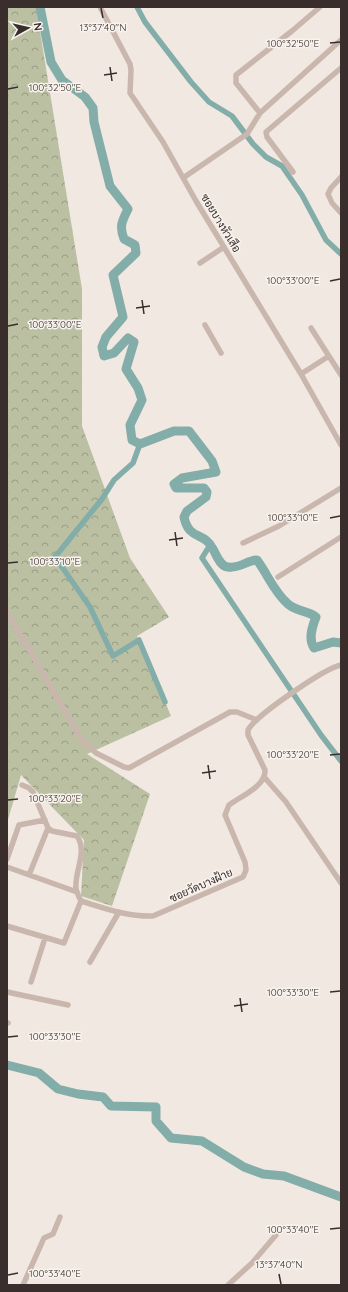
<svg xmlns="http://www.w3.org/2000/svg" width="348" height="1292" font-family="Quicksand,Sarabun,sans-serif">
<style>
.forest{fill:url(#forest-crowns)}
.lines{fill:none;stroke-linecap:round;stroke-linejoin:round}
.canal{stroke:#83ada8;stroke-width:5.5}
.river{stroke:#83ada8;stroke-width:9}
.minor{stroke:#c9b7ae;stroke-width:5.5}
.ticks{fill:none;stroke:#392e2c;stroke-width:1.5}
.labels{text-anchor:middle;stroke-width:3;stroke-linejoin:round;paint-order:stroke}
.street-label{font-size:11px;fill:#392e2c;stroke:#f9f3ee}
.ticks-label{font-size:10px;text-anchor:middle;fill:#392e2c;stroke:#f9f3ee;stroke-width:3;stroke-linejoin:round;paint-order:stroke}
</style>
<defs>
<pattern id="forest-crowns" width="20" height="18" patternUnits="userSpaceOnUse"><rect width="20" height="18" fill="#bbc0a3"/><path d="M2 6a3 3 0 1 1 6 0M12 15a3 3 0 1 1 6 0" fill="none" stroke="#999c85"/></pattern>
</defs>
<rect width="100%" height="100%" fill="#f2e8e2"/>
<path class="forest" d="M7,7h29l46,282v137l48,132 39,59 -32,19 34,80 -84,38 63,40 -38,112 -31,-10 3,-56 -63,-65 -14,48z"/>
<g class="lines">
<path class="canal" d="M137,7l8,15 46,60 18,20 23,14 21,28 13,13 16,9 20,29 24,45 15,14
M140,444l-7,19 -19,17 -12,19 -47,58 35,50 23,49 26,-16 26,62
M210,545l-8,13 119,177 20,26"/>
<path class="river" d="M40,7l11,55 11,18 23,17 8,11 1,14 16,64 18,23c-6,12 -9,17 -4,30l11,6 1,8 -23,22 10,42 -17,20 -4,10 2,9 10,-3 14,-15 6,4 -8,27 12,19 4,12 -12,25 2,15 8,4 34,-13h15l23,30 4,11 -34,6 -8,6 2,4h28l3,4 -1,5 -19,14 -3,6c5,24 20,14 29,32 4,7 7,17 15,18 12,2 19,-7 29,-7 11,15 17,32 31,44 9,8 19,6 28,13 -4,10 -8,22 -2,31l19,-6 8,1
M7,1065l32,8 19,16 20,5 25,3 8,9 45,1v14l15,17 31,3 42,26 19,7 21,2 57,21"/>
<path class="minor" d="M100,7l30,57 1,6 -1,23 33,49 33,59 105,173 40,71
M260,113l-24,-30v-8l56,-44 28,-24
M293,172l-26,-35 -1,-5 75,-64
M341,177l-10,11 -3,6 4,9 9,10
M183,178l64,-44 13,-21 81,-73
M200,263l24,-16
M205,325l16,28
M311,328l30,47
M301,374l28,-18
M243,543l36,-17 62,-38
M278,577l63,-40
M7,612l75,128 14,13 28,14 5,1 101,-56h7l20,8
M265,778l21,24 55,81
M22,785l7,3 4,4 15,36 4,3 25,5c11,16 -3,36 -1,53 1,4 3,8 5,12
M7,859l12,-34 26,-5
M7,867l70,25
M29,875l19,-47
M7,926l57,17 17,-42c23,7 47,16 72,15l90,-39 3,-7 -1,-8 -20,-47 4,-10c12,-9 37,-19 36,-35l-17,-35v-5c7,-14 77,-62 93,-65
M90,962l29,-50
M31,982l14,-44
M7,992l61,13
M7,1023h1
M23,1285l21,-47 9,-4 7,-17
M228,1285l24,-22 24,-28"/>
</g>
<path class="ticks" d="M101,8l2,10M330,43l10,-1M110,67l2,14M104,75l13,-2M8,89l10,-2M330,281l10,-2M142,300l2,14M136,308l14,-2M8,326l10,-2M330,518l10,-2M175,532l2,14M169,540l14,-2M8,563l10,-1M330,755l10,-1M208,765l2,14M202,773l14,-2M8,800l10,-1M330,992l10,-1M240,998l2,14M234,1006l14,-2M8,1037l10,-1M330,1229l10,-1M279,1274l2,10M8,1275l10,-2"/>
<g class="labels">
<g class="street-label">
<text transform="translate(221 223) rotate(59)" y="4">ซอยบางหัวเสือ</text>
<text transform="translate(201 885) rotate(-24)" y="4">ซอยวัดบางฝ้าย</text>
</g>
</g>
<g class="ticks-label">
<text x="103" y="31">13°37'40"N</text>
<text x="293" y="47">100°32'50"E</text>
<text x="55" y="91">100°32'50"E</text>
<text x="293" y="284">100°33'00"E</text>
<text x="55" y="328">100°33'00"E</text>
<text x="293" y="521">100°33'10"E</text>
<text x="55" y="565">100°33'10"E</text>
<text x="293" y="758">100°33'20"E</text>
<text x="55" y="802">100°33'20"E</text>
<text x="293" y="996">100°33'30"E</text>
<text x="55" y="1040">100°33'30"E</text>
<text x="293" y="1233">100°33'40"E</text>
<text x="279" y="1268">13°37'40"N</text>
<text x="55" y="1277">100°33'40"E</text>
</g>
<rect width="348" height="1292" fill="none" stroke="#392e2c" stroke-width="16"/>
<g transform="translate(28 28) rotate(82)" stroke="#f9f3ee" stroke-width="3" paint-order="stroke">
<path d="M0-3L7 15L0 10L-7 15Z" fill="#392e2c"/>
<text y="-6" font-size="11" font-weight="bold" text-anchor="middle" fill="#392e2c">N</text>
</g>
</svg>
